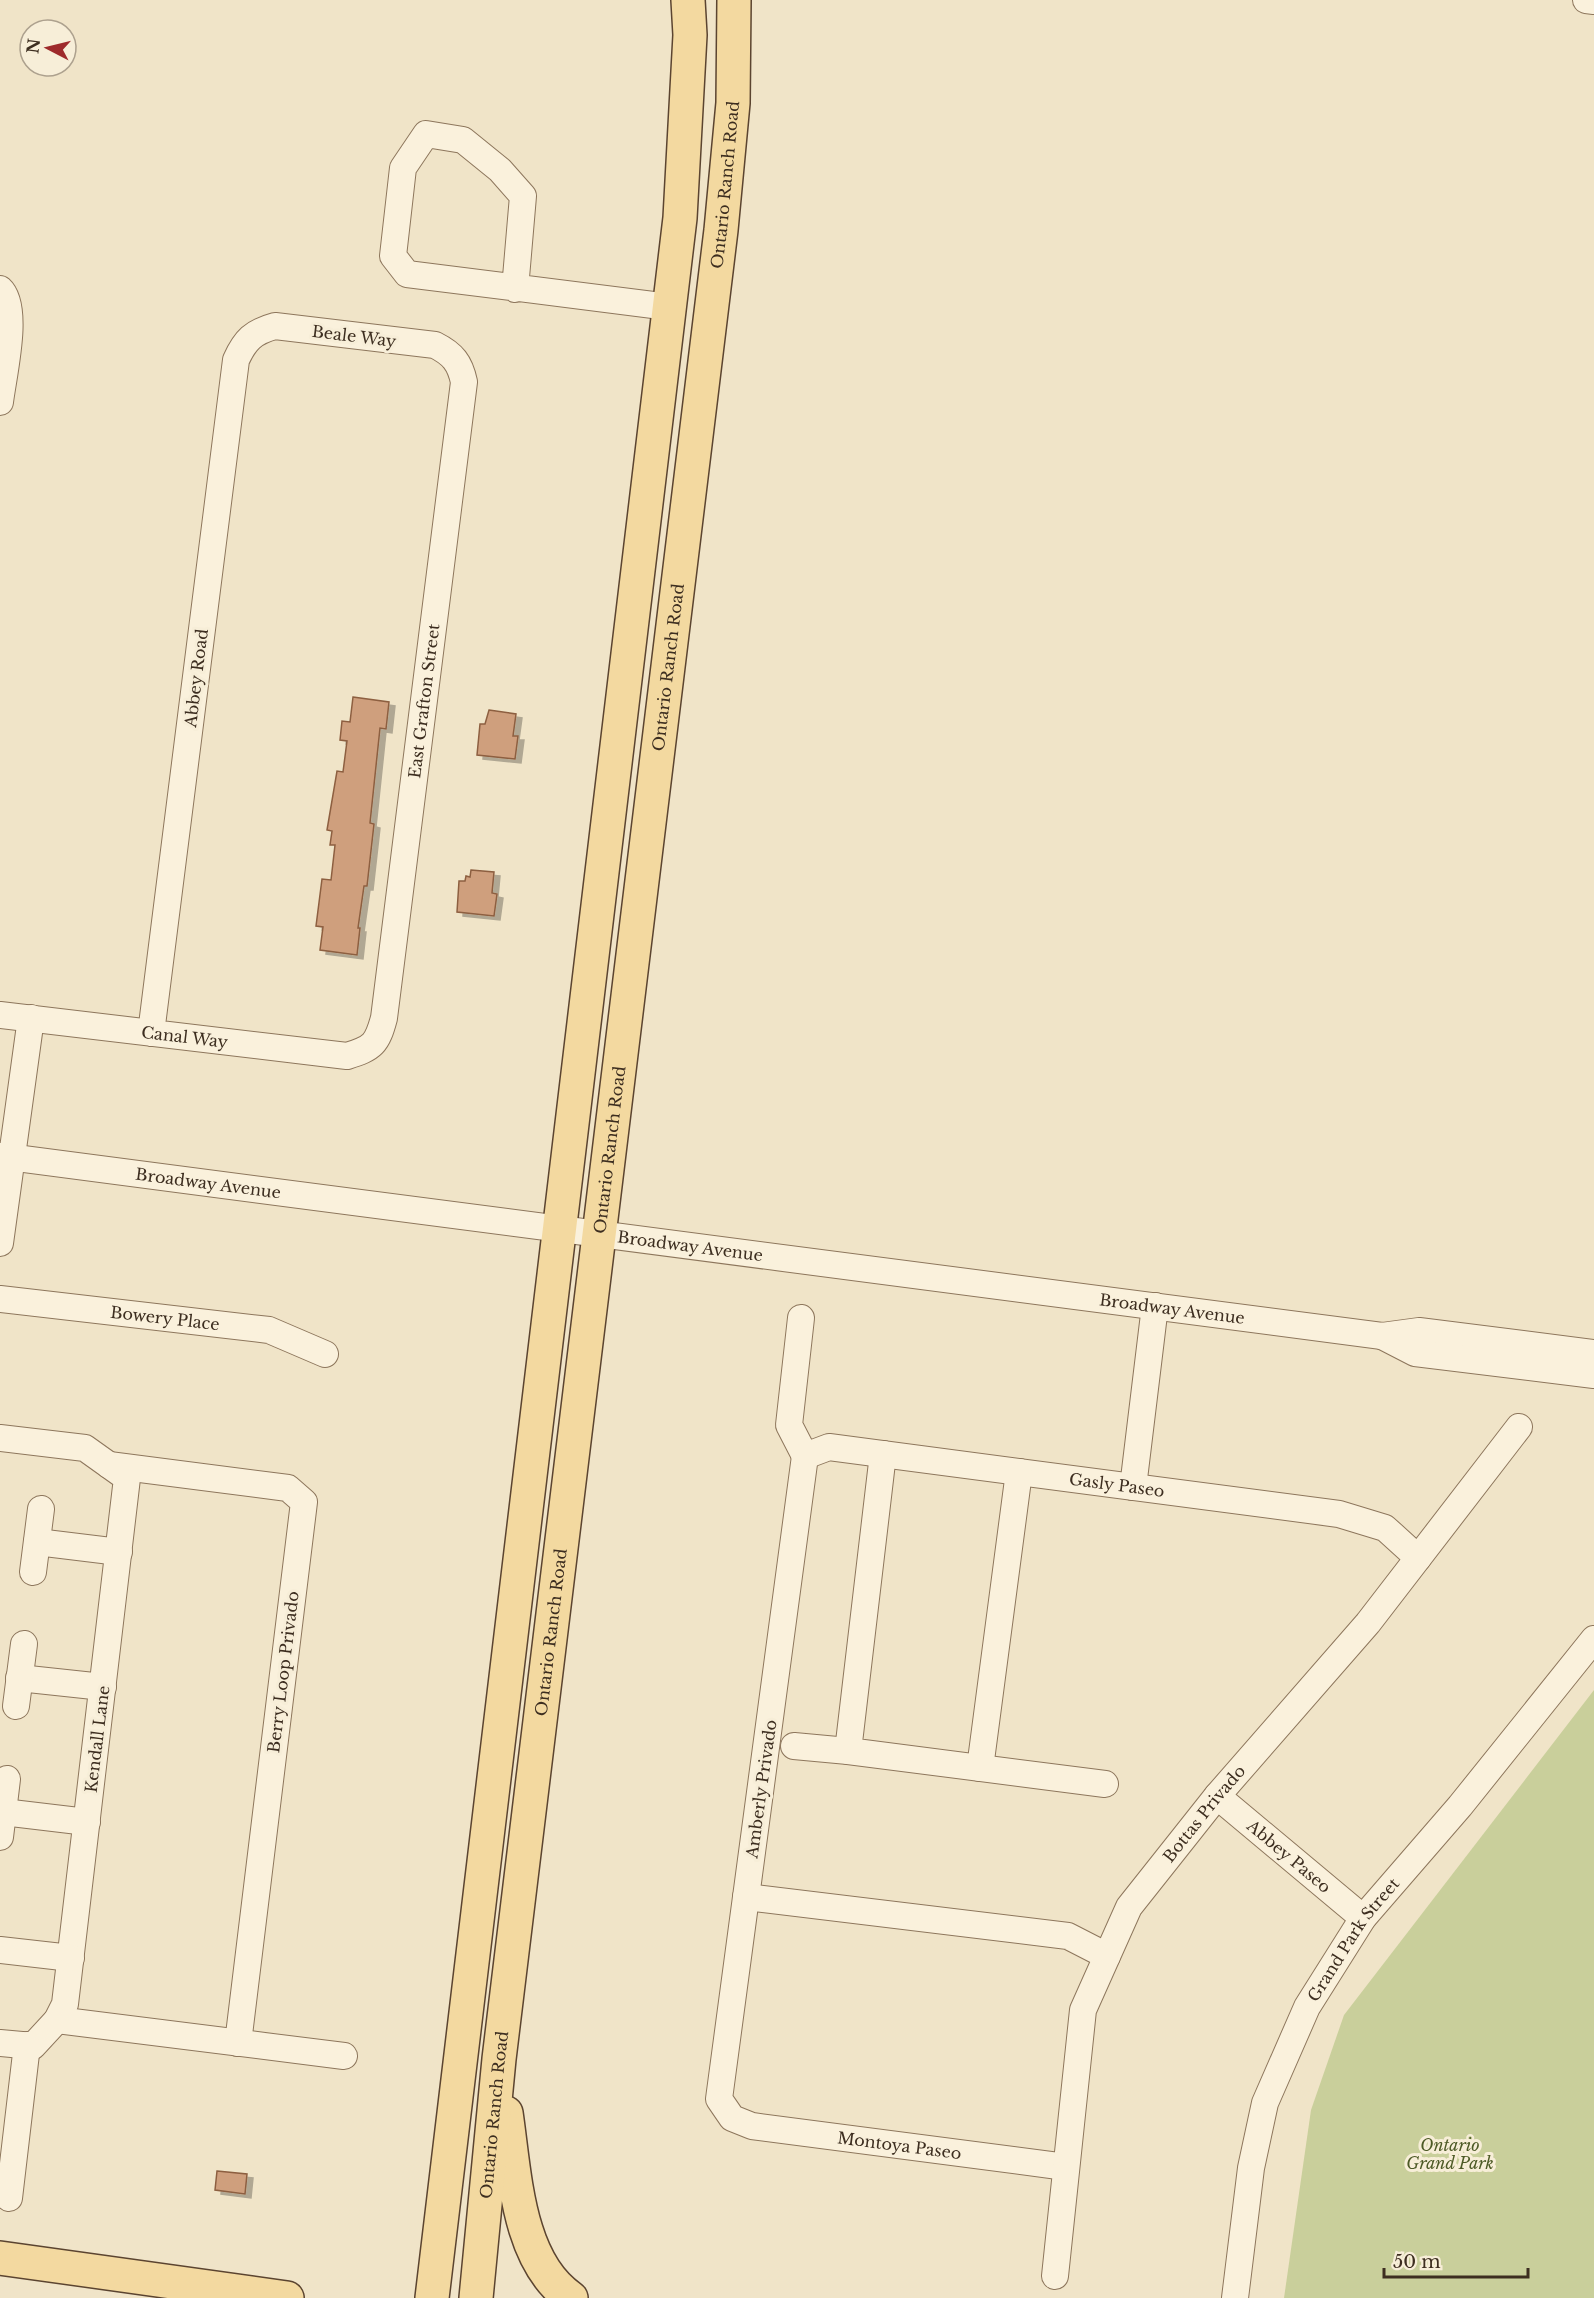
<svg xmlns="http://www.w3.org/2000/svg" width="1594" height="2298" font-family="'Libre Baskerville',serif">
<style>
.green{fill:#c9cf9b}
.building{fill:#cf9f7d;stroke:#8d5f41;stroke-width:1.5;filter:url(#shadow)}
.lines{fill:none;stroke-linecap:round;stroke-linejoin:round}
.minor-casing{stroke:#8d765c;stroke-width:28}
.major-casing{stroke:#5b4430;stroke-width:36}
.minor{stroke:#faf1dc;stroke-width:26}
.major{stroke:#f3d9a0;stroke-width:33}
.labels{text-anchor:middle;stroke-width:6;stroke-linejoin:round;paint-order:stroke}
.street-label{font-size:16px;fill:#3d2e20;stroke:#f7eed8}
.park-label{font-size:16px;font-style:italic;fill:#4d5a26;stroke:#f7eed8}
</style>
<defs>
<filter id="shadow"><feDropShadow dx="6" dy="4" stdDeviation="0" flood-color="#0004"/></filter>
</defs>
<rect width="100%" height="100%" fill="#f0e4c8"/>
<path class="green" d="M1594,1690v608h-310l27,-188 33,-95z"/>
<path class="building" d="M353,697l36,5 -3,27 -6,-1 -10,95 4,1 -7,62h-3l-6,42h2l-3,27 -37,-5 3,-23 -7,-1 6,-47 9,1 4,-35h-5l2,-14 -5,-1 10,-59 6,1 4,-31 -7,-1 2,-19 8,1z
M489,710l27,4 -3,22h5l-3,23 -38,-4 3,-31h5z
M471,870l23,2 -2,21 5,1 -3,22 -37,-4 2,-31h6l1,-5 4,1z
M217,2171l30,3 -2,20 -30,-4z"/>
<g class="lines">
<defs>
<g id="minor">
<path d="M1586,0l8,1"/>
<path d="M0,289c20,18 3,87 0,113"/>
<path d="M515,289l8,-93 -23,-26 -37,-30 -37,-6 -23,34 -10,88 14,18 262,33"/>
<path id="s1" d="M0,1015l347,41c26,-8 30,-12 37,-38l80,-636c-4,-19 -11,-28 -29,-37l-160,-19c-22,6 -30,14 -39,34l-85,673"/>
<path id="s2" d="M0,1156l1382,180 37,-5 175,22"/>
<path d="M0,1243l31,-225"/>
<path id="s3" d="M0,1299l269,31 56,24"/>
<path d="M801,1318l-12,107 16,31"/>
<path d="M1382,1336l33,17 179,22"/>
<path d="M0,1438l85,10 42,30 -62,526 -8,16 -24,26 -33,-3"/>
<path d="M883,1454l-35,297 257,33"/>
<path id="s4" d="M805,1456l-86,643 13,19 20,8 314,41"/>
<path id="s5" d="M805,1456l24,-9 510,67 46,14 33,30"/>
<path d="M109,1465l179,23 16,14 -66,541"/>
<path d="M1133,1487l22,-181"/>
<path d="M37,1542l82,10"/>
<path d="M33,1572l8,-63"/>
<path d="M19,1678l84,9"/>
<path d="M16,1706l8,-62"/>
<path d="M794,1746l54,5"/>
<path d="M980,1768l39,-296"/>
<path id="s6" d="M1217,1796l146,122"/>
<path d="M3,1812l84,10"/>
<path d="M0,1837l7,-58"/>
<path d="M746,1897l322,39 39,20"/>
<path d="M0,1950l71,8"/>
<path d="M57,2020l287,36"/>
<path d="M9,2198l18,-153"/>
<path id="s7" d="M1055,2276l28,-266 46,-103 88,-111 151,-173 151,-196"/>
<path id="s8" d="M1235,2298l16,-130 14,-65 42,-96 56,-89 97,-112 134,-167"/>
</g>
<g id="major">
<path d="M506,2113c9,60 11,148 65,185"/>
<path d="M0,2258l287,40"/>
<path d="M432,2298l248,-2080 10,-183 -2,-35"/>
<path id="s9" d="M476,2298l23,-239 222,-1829 12,-127 1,-103"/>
</g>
</defs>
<use href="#minor" class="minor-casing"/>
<use href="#major" class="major-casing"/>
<use href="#minor" class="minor"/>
<use href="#major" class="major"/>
</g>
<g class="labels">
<g class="street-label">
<text dy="6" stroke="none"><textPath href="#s9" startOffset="2128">Ontario Ranch Road</textPath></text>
<text transform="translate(354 336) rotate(7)" y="6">Beale Way</text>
<text dy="6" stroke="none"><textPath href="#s9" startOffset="1642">Ontario Ranch Road</textPath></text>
<text transform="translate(196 678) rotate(-83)" y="6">Abbey Road</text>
<text dy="6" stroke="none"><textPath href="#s1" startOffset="726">East Grafton Street</textPath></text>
<text dy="6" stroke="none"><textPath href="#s1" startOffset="186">Canal Way</textPath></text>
<text dy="6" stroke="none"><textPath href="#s9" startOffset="1156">Ontario Ranch Road</textPath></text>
<text dy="6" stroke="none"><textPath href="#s2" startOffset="210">Broadway Avenue</textPath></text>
<text dy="6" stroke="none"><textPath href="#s2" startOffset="696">Broadway Avenue</textPath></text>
<text dy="6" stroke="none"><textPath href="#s2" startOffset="1182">Broadway Avenue</textPath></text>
<text dy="6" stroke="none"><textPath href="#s3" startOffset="166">Bowery Place</textPath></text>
<text dy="6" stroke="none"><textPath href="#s5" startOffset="316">Gasly Paseo</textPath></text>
<text dy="6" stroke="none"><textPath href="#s9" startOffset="670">Ontario Ranch Road</textPath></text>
<text transform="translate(283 1672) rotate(-83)" y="6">Berry Loop Privado</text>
<text transform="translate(97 1739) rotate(-83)" y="6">Kendall Lane</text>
<text transform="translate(761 1789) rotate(-82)" y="6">Amberly Privado</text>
<text dy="6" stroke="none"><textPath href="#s7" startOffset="500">Bottas Privado</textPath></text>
<text dy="6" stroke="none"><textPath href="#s6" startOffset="94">Abbey Paseo</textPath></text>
<text dy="6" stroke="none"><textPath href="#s8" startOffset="384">Grand Park Street</textPath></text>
<text dy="6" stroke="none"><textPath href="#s9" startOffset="184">Ontario Ranch Road</textPath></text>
<text dy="6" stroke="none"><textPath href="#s4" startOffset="842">Montoya Paseo</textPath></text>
</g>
<g class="park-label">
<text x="1450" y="2151">Ontario<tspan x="1450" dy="18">Grand Park</tspan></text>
</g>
</g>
<g transform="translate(48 48) rotate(277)"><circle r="28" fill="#f7eed8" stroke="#ada18e" stroke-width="1.5"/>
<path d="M0-4.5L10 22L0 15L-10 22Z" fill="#9e2a2b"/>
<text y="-9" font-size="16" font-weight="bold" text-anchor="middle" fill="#3d2e20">N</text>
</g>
<path d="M1384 2268v9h144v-9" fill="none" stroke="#3d2e20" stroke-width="3"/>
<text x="1393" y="2268" font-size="18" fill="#3d2e20" stroke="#f7eed8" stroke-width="4.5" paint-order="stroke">50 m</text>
</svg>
